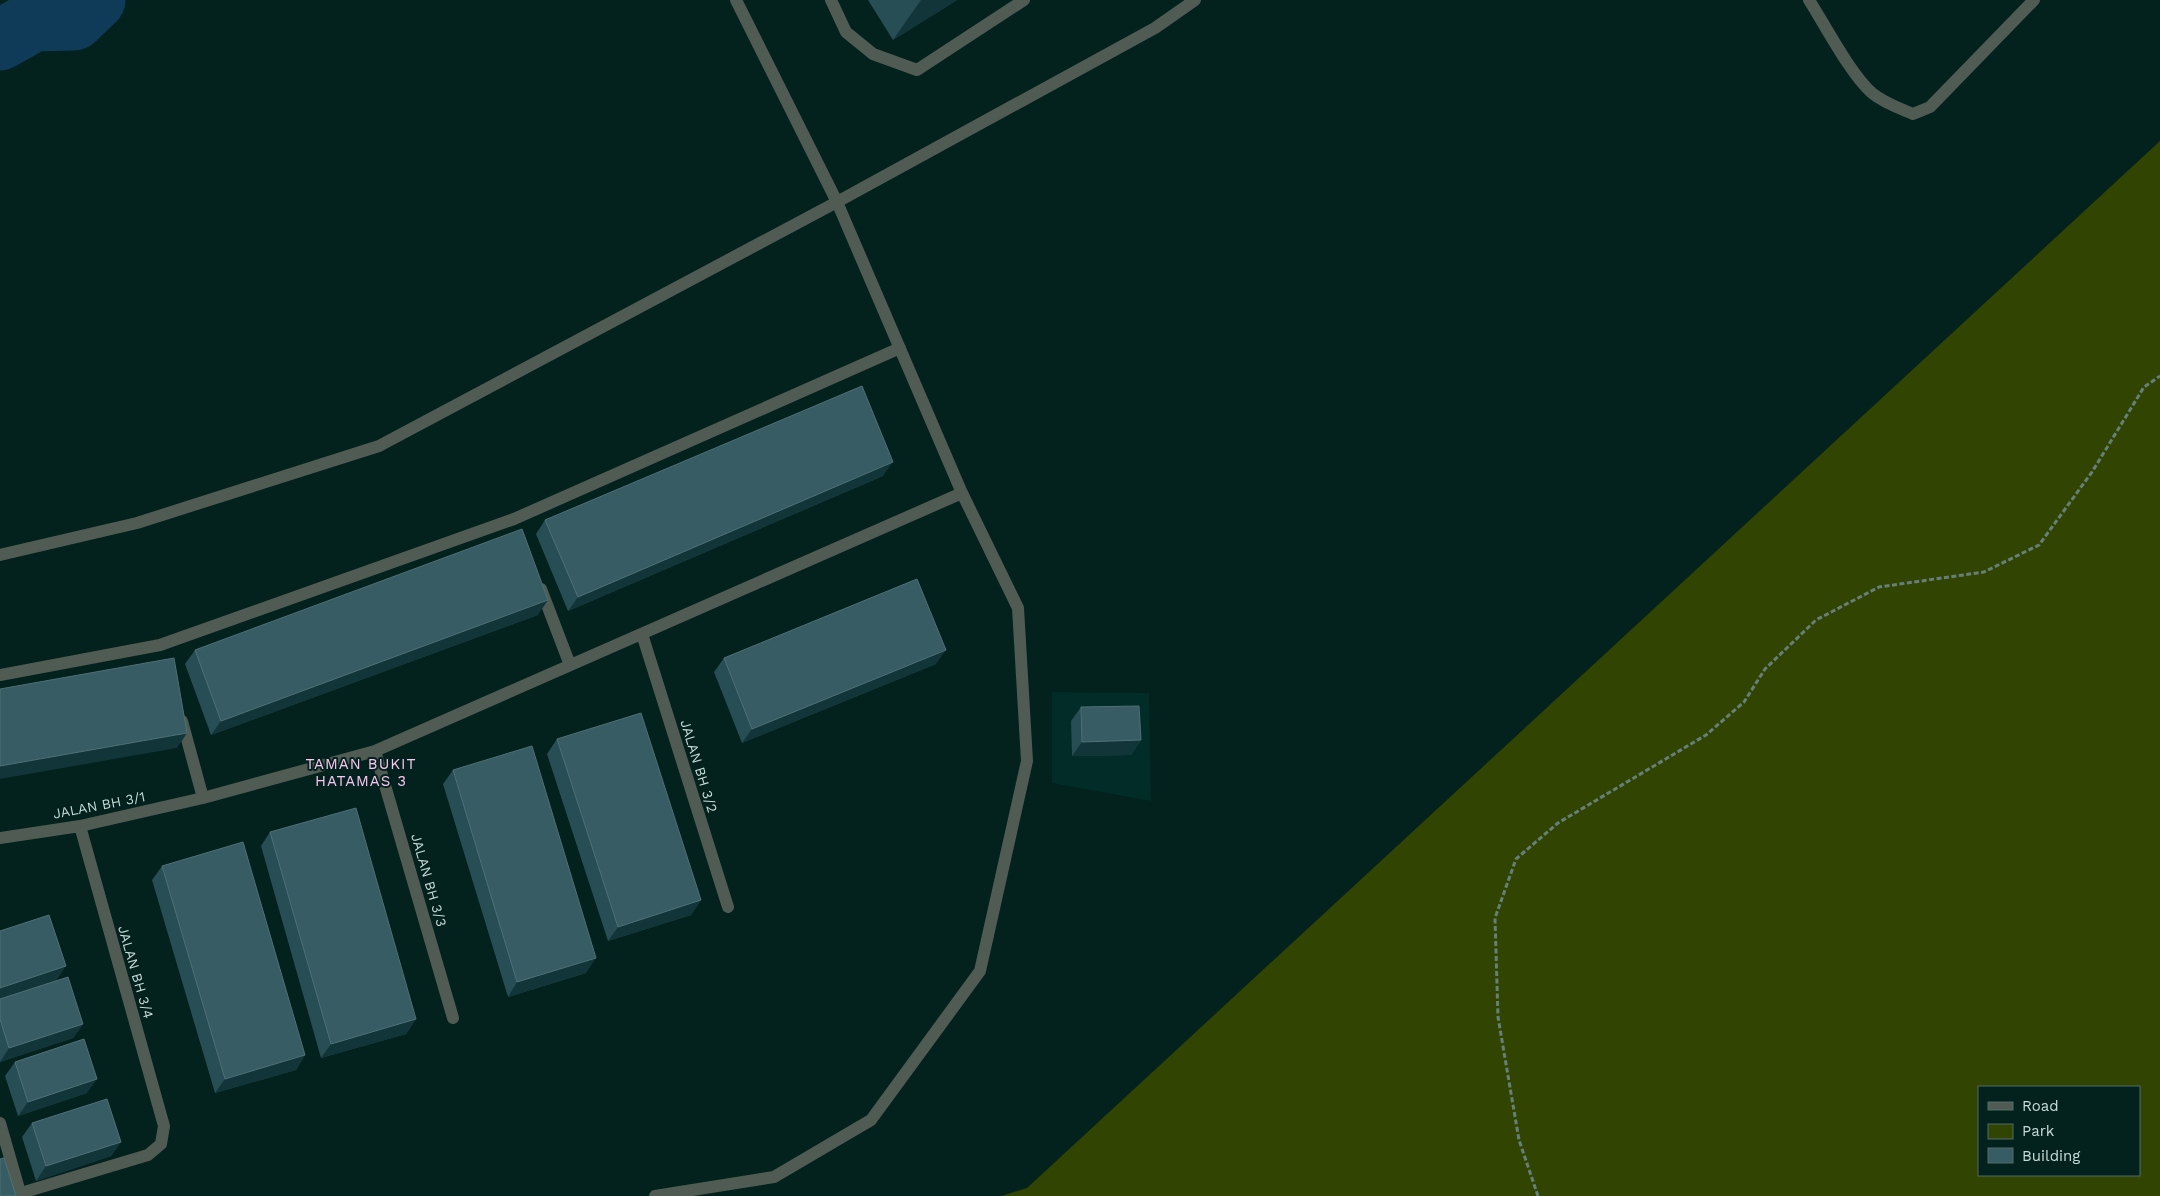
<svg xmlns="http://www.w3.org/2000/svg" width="2160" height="1196" font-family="'Work Sans',sans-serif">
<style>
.built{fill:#022c27}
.green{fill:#314401;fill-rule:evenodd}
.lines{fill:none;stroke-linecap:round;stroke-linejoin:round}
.river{stroke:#103b58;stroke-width:61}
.path{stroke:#667f7b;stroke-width:3;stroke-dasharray:5 2.5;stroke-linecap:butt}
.minor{stroke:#505c53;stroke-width:12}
.wall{fill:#274d55}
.shaded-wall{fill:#113539}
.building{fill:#385c63;stroke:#4f7076}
.labels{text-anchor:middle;stroke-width:4;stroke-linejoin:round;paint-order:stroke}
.street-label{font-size:14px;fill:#c8dcd9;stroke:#03211d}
.neighbourhood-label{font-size:15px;letter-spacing:1px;fill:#fac7f2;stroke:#03211d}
</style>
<rect width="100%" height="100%" fill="#03211d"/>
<path class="built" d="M1052,692l97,1 2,108 -99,-18z"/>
<path class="green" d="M2160,141v1055h-1159l26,-8zM1979,1087h160v88h-160z"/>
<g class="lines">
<path class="river" d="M0,40l34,-19 40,-1 21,-20"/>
<path class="path" d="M1538,1196l-19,-56 -21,-123 -3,-99 21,-59 42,-36 148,-88 38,-33 21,-33 51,-49 63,-33 105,-15 55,-27 53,-73 52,-85 16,-11"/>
<path class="minor" d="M831,0l15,32 27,22 44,16 107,-70
M1809,0c16,25 42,75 63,93 12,10 27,15 41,21l17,-7 104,-107
M0,555l137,-32 242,-77 458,-244 318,-174 40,-28
M541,589l29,76
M642,634l86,273
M0,675l160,-30 354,-126 386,-171
M182,721l21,77
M375,751l78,267
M0,838l80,-12 123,-28 172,-47 587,-258
M0,1123l21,73
M21,1193l127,-38 13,-11 3,-18 -84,-300
M655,1196l119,-19 97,-57 109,-149 47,-210 -9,-153 -56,-115 -125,-291 -101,-202"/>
</g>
<path class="wall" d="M868,0h89l-64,40z
M883,476l-315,135 -32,-77 9,-14z
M538,615l-327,120 -26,-71 10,-14z
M724,658l212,6 -194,79 -28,-71z
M1081,707l60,33 -10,15 -59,1 -1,-35z
M557,739l144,161 -10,15 -83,26 -61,-187z
M453,770l133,203 -78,24 -65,-213z
M270,832l146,187 -10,15 -85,24 -60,-212z
M162,866l143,189 -9,15 -81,23 -63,-213z
M0,999l83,25 -10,14 -73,24z
M15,1062l72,31 -69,23 -13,-40z
M32,1123l89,19 -10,14 -75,25 -14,-44z"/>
<path class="shaded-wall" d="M921,0h36l-64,40z
M893,462l-10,14 -315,135 10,-14z
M548,600l-10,15 -327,120 10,-14z
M946,650l-10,14 -194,79 10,-14z
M187,733l-10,15 -177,31v-13z
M1141,740l-10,15 -59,1 10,-14z
M701,900l-10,15 -83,26 10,-14z
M596,958l-10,15 -78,24 9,-15z
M66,966l-10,15 -56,18v-11z
M416,1019l-10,15 -85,24 10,-14z
M83,1024l-10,14 -73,24 9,-14z
M305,1055l-9,15 -81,23 10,-14z
M97,1079l-10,14 -69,23 10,-14z
M121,1142l-10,14 -75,25 10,-15z"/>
<path class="building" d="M862,386l31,76 -315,135 -33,-77z
M522,529l26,71 -327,121 -26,-71z
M917,579l29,71 -194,79 -28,-71z
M174,658l13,75 -187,33v-77z
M1139,706l2,34 -59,2 -1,-35z
M641,713l60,187 -83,27 -61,-188z
M532,746l64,212 -79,24 -64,-212z
M356,808l60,211 -85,25 -61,-212z
M243,842l62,213 -80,24 -63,-213z
M49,915l17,51 -66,22v-57z
M68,977l15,47 -74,24 -9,-29v-20z
M84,1039l13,40 -69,23 -13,-40z
M107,1099l14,43 -75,24 -14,-43z
M4,1158l12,38h-16v-37z"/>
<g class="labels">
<g class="street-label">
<text transform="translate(699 766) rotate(73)" y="5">JALAN BH 3/2</text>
<text transform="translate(99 805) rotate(-11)" y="5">JALAN BH 3/1</text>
<text transform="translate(429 880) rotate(74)" y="5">JALAN BH 3/3</text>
<text transform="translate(136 972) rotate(74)" y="5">JALAN BH 3/4</text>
</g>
<g class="neighbourhood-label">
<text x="361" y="769">TAMAN BUKIT<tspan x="361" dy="17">HATAMAS 3</tspan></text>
</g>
</g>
<rect x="1978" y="1086" width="162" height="90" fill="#03211d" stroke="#526c68"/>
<rect x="1988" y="1102" width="25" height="8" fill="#505c53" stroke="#526c68"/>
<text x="2022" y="1111" font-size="15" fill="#c8dcd9">Road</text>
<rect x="1988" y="1124" width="25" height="15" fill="#314401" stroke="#526c68"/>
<text x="2022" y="1136" font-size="15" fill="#c8dcd9">Park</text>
<rect x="1988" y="1148" width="25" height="15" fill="#385c63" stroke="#526c68"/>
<text x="2022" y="1161" font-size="15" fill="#c8dcd9">Building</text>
</svg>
